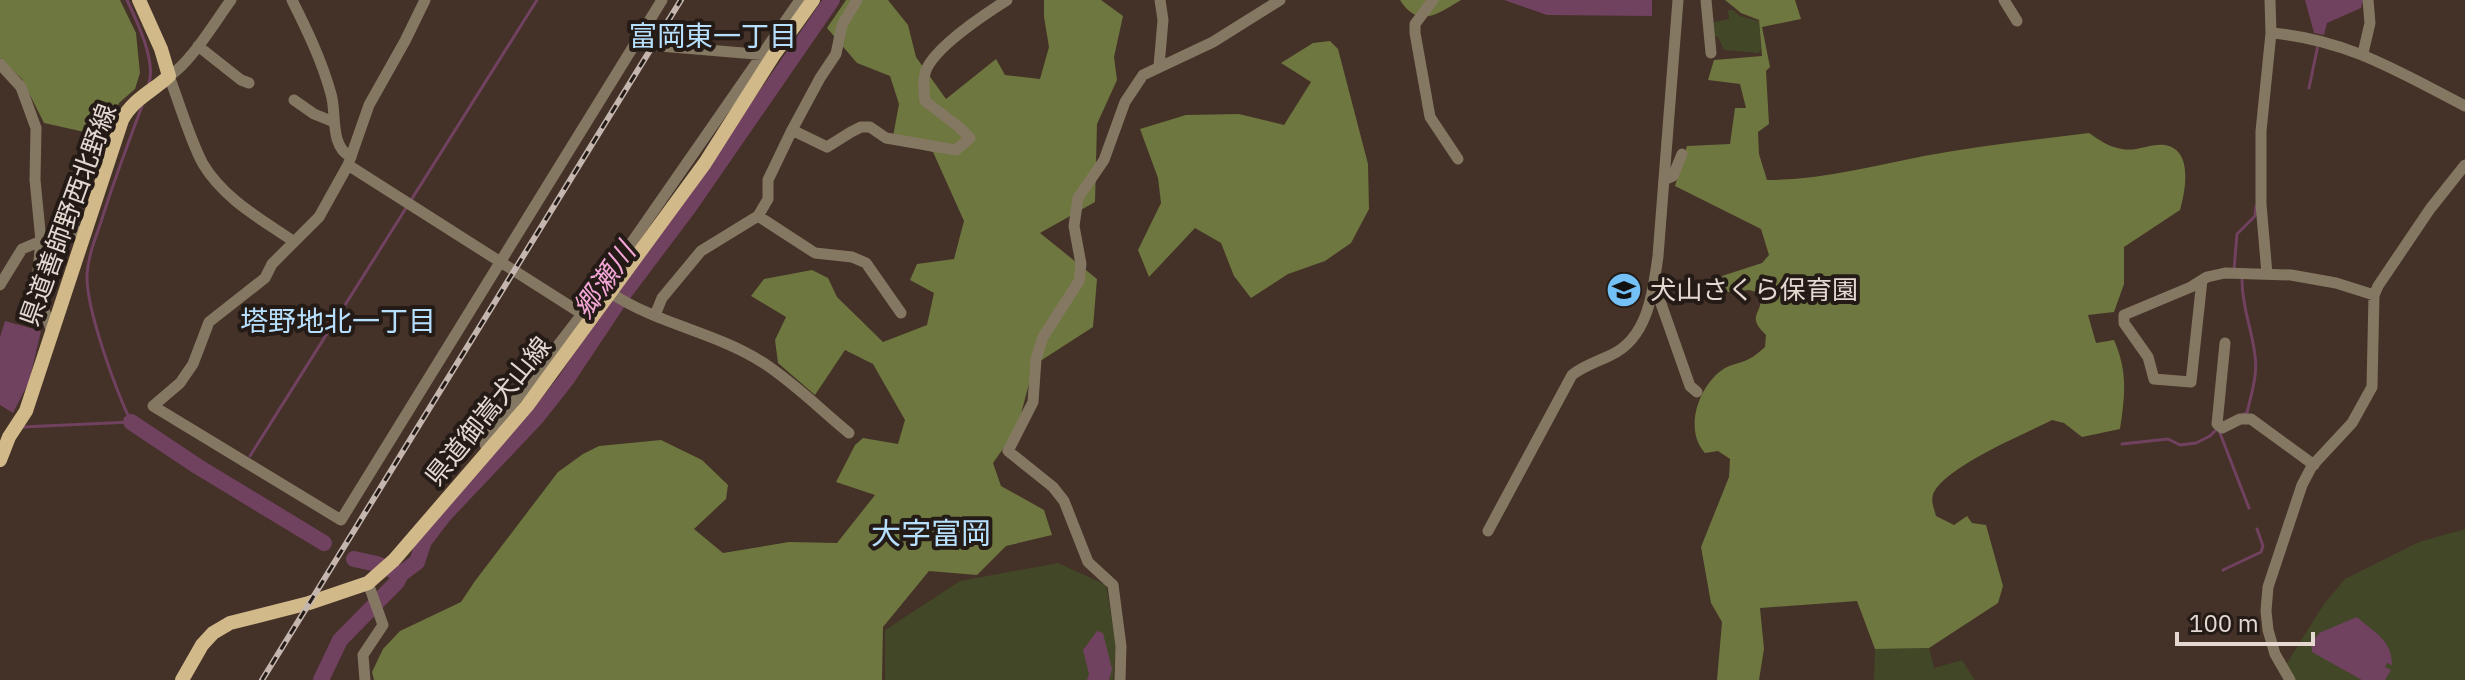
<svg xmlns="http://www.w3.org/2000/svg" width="2465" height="680" font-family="'IBM Plex Sans','Noto Sans JP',sans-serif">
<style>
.green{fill:#424727}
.forest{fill:#6e773f}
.water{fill:#714160}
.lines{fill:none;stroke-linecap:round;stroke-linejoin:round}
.stream{stroke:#714160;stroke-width:3}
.river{stroke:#714160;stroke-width:16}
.minor{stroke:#847862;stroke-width:11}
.major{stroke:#d1b98a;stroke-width:14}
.rail-casing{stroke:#c4b6af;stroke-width:6}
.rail{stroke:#241b17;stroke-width:3;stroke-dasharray:9;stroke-linecap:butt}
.labels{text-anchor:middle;stroke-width:8;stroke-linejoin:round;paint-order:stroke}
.street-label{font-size:26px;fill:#e4d8d1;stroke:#241b17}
.poi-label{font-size:26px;fill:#e4d8d1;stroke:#241b17;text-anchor:start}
.neighbourhood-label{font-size:28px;fill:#b7e0fe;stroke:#241b17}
.water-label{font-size:28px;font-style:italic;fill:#f4a7d7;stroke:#241b17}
.quarter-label{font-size:30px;fill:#b7e0fe;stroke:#241b17}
</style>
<rect width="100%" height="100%" fill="#443127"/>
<path class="green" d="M1728,10h5l7,6 19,5 2,29 -3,3 -34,-3 -6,-13 -6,-2 -1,-8 3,-5 15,-3z
M2465,529v151h-171l-9,-14 39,-62 21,-25 74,-37z
M1058,563l48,22 10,60 -3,35h-228v-50l75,-49z
M1929,648l5,20 28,-8 13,20h-101l1,-31z"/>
<path class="forest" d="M0,0h120l16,33 4,40 -5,16 -16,14 -12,34 -63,-14 -22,-44 -22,-21z
M846,0h42l20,25 8,32 30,42 50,-40 9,16 35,4 9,-32 -5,-30v-17h57l22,16 -9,41 3,23 -20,44 -2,78 -55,31 57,46 -4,48 -59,38 -17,64 -24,34 8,23 43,24 8,25 -46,11 -29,29 -48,-4 -46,56 -1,53h-508l-2,-8 11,-23 17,-18 61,-29 14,-21 83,-109 25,-18 16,-8 62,-6 41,20 26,25 -2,14 -32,30 29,24 66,-11 48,1 38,-48 -39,-13 19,-37 8,-7 35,6 7,-24 -32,-56 -28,-14 -30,45 -37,-32 -3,-23 11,-23 -35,-21 13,-17 48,-9 16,8 9,19 46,45 44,-17 7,-32 -24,-13 7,-16 37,-5 10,-38 -31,-69 -41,-10 7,-38 -9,-28 -33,-13 -30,-35z
M1400,0h61c-23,14 -43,29 -61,0z
M1725,0h70l6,19 -39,8 8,40 -4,4 3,53 -11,8 1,22 8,26c54,0 105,-14 157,-24 55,-10 110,-16 165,-23 10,7 20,14 33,16 14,3 29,-6 43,-4 29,5 20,47 15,65l-56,37v37l-10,28 -26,3 8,28 18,-3c14,32 11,56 6,89l-38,8 -18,-14 -12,-3c-29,15 -103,45 -118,72 -4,8 0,16 2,24l18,9 13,-9 5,7 14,2 17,61 -5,17 -69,45 -54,1 -18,-48 -97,7 4,41 -5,31h-42l5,-58 -11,-19 -10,-56 28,-70 1,-18 -12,-8 -13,2c-22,-24 -6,-69 20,-85 7,-4 17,-5 24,-9 6,-3 11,-8 16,-12l1,-12c-22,-21 -1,-21 -6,-42l-11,-3 -21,2 -6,-6v-10l40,-13 7,-8 -8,-26 -86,-43 12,-40 43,-2 5,-36h11l-6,-24 -32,-4 6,-20 48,-4 -3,-36 -18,-7z
M1330,41l8,8 30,115 1,45 -18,34 -26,18 -37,13 -37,24 -17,-22 -13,-33 -26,-15 -46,49 -11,-27 23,-47 -3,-25 -18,-49 46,-14 53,-1 45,11 27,-43 -30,-19 32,-20z"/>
<path class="water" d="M1504,0h148v16l-105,-1z
M2305,0h58l-2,8 -34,15 -3,12 -10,-2z
M5,321l36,10 -12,51 -16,31 -13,-8v-68z
M2357,617c16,15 35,22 35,48l-5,-2 -2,4 6,3 -6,10h-23l-50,-28 -1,-8 8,-11z
M1097,631l6,2 9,36 -3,11h-22l2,-6 -6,-24z"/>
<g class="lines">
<path class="stream" d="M127,0c10,21 29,61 22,83
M2309,88l9,-43
M2234,270l3,-36 18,-18 1,-10
M2242,280c0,29 10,48 13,76 3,18 -4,39 -8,57l-3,1
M23,427l108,-5c-15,-32 -45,-112 -44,-147 1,-18 8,-36 14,-53 12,-39 27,-78 41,-116
M2122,444l46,-5 12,6 16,-2 14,-7 8,-8 31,80
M250,456l287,-456
M2223,570l38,-18 2,-6 -6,-17"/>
<path class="river" d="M131,422l66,44 127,77
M354,559l23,5 19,8
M321,680l19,-40 57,-58 4,-8 16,-12 7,-21 20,-26 92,-97 30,-38 56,-84 67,-89 143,-207"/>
<path class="minor" d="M231,0c-15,20 -41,64 -62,76 10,26 21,64 34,88 21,35 58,55 90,77
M292,0c15,30 30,61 39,94 6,19 -2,52 20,63
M425,0l-20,41 -36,64 -21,60 -29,52 -47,47 -7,14 -56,44 -16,42 -13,19 -27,23 188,114 321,-520
M1433,0l-18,24v9l15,84 28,42
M1706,0l5,53
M2004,0l13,21
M2271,33c75,6 128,39 194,73
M636,44l130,11
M198,46l43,34 8,3
M2363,53l7,-30 -2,-23
M0,64l21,23 15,41 -1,52 6,61 -5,48 15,40
M1159,66l4,-46 -3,-20
M294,100l20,14 20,8
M792,130l28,-52 16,-24 6,-29 15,-25
M348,165l239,152
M1664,180l9,-4 9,-22
M758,216l57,37 37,4 14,6 35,50
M2267,274l-6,-70v-73l10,-98 -1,-33
M2202,280l-11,102 -37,-3 -6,-22 -24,-34v-8l67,-28 16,-10 18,-4 66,2 45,8 38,12
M0,285l22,-36 19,-8 44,-11
M611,293c46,31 104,39 151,69 31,20 59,48 87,71
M1652,293l6,2 32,91 7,6
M655,315l7,-17 39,-47 57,-35 10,-17v-19l24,-50 35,17 24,-15 10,-5h9l16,11 70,12 14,-12 -11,-11 -34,-26c-1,-10 -3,-20 1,-31 10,-24 59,-56 81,-70
M2225,343l-8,81 5,4 18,-9h11l63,46
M488,452l-4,-11 98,-127 218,-314
M1488,531l84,-156c13,-10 25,-13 39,-20 37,-17 42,-63 47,-99l20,-256
M365,680l-2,-25 20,-30 -15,-42
M1120,680l1,-34 -8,-61 -25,-23 -24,-61 -11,-14 -45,-36 25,-49 3,-43 7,-22 36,-56 2,-17 -7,-38 4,-28 26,-38 21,-58 18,-27 70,-33 67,-42
M2290,680l-15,-26 -7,-24 -2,-19 2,-24 34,-102 10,-19 40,-43 20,-36 2,-92 4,-9 52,-77 35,-44"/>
<path class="major" d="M0,460l9,-23 17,-26 96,-291c11,-21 31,-29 47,-44l-8,-27 -22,-49
M182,680l20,-35 11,-12 17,-10 79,-20 59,-20 26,-23 133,-154 178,-243 68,-107 40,-56"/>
<defs>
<path id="rail" d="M262,680l419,-680"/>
</defs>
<use href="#rail" class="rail-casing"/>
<use href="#rail" class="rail"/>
</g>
<defs>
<symbol id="school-disc" viewBox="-11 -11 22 22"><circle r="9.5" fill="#73c1f6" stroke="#241b17"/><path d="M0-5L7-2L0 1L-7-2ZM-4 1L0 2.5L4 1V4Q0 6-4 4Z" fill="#111"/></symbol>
</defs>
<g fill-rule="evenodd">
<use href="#school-disc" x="1604" y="270" width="40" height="40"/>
</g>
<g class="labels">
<g class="street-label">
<text transform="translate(68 215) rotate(-70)" y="9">県道善師野西北野線</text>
<text transform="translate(488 411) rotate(-51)" y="9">県道御嵩犬山線</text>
</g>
<g class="poi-label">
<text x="1650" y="299">犬山さくら保育園</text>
</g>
<g class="neighbourhood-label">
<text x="713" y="46">富岡東一丁目</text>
<text x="338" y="331">塔野地北一丁目</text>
</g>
<g class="water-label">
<text transform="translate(604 280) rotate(-55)" y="10">郷瀬川</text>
</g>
<g class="quarter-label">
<text x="931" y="544">大字富岡</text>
</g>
</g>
<path d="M2177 632v12h136v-12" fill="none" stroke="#e4d8d1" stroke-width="4"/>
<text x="2189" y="632" font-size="24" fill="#e4d8d1" stroke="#241b17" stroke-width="6" paint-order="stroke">100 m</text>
</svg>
